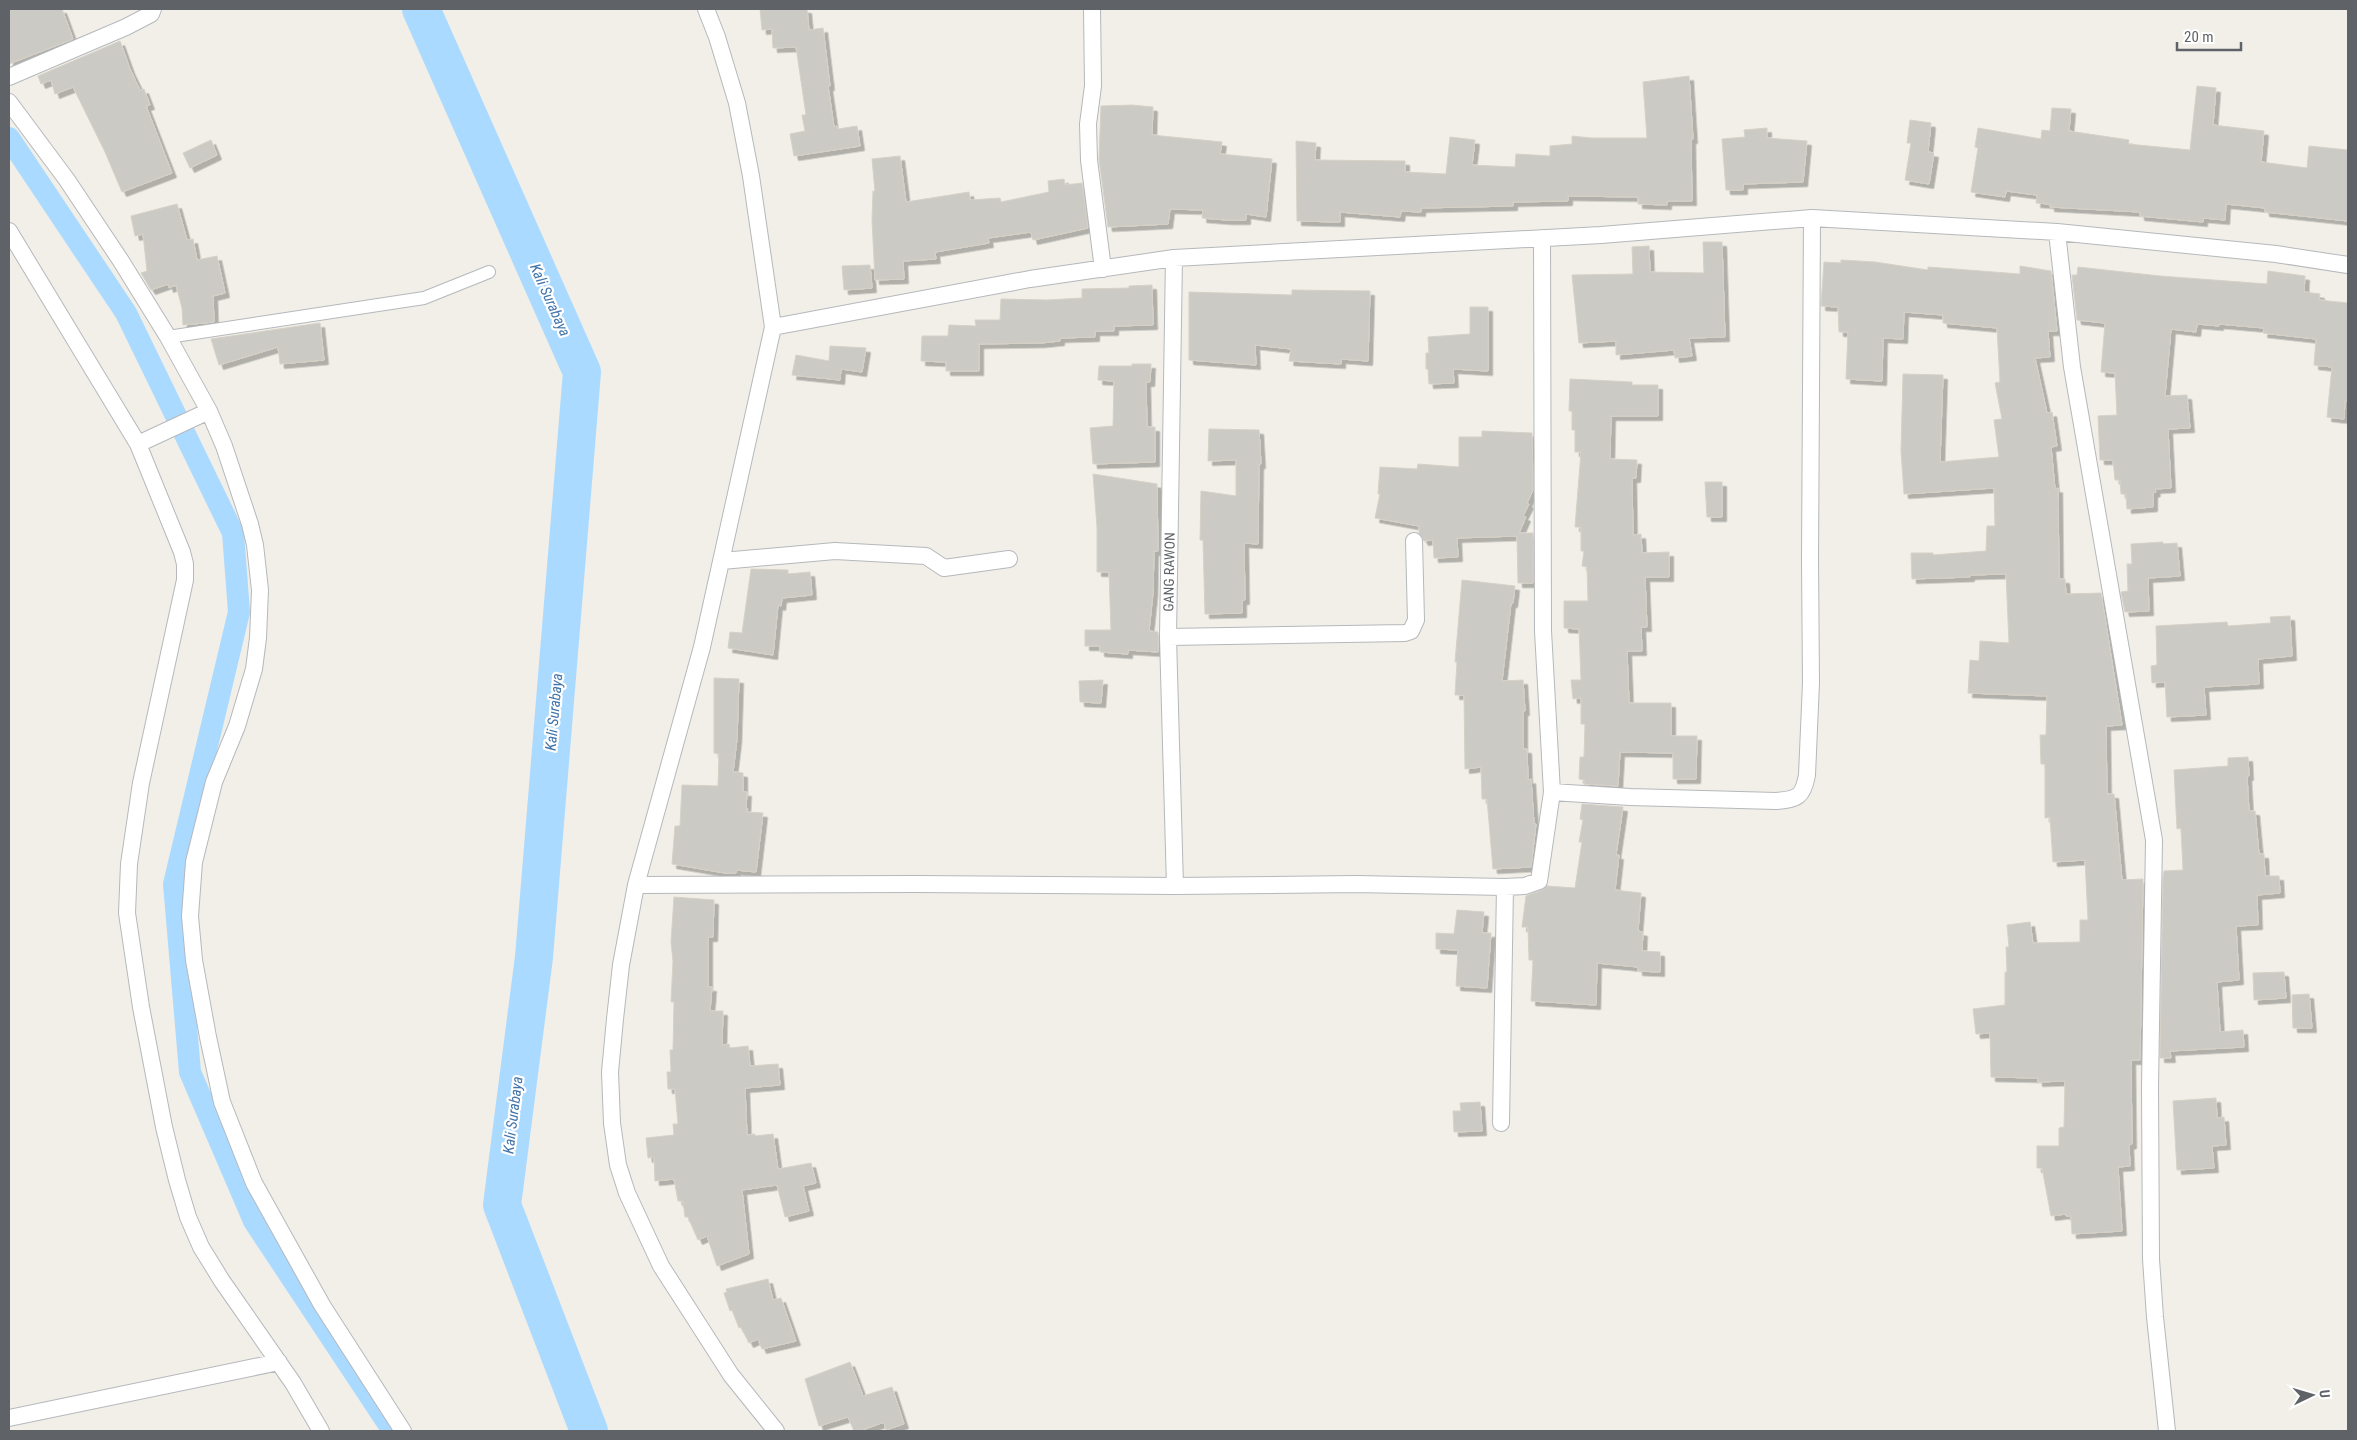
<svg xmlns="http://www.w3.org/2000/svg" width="2357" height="1440" font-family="'Roboto Condensed',sans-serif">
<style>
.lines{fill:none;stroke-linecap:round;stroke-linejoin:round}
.canal{stroke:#aadaff;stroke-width:22}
.river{stroke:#aadaff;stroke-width:38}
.building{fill:#cccac5;stroke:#d6d1c6;filter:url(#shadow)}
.pedestrian-casing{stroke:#b5b8bc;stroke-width:14}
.minor-casing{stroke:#b5b8bc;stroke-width:18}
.pedestrian{stroke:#fff;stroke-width:12}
.minor{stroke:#fff;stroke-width:16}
.labels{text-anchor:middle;stroke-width:4.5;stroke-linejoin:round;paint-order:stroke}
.street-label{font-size:14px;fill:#5f6368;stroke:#fff}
.water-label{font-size:15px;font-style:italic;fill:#4174aa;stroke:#fff}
</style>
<defs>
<filter id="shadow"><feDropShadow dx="4.5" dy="4.5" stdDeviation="0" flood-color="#0004"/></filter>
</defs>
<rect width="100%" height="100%" fill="#f1efe8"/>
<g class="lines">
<path class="canal" d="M9,138l117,175 107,220 6,79 -65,272 16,188 64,149 139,210"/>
<path class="river" d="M421,9l161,363 -48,585 -32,248 87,226"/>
</g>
<path class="building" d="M9,9h53l11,30 -64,25z
M760,9h47l2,21 14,-2 7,58h-2l6,41 3,-1 1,3 19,-3 3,20 -66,10 -4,-22 15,-3 -3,-16h4l-10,-68 -23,1 -1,-19 -10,1z
M120,41l10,28 10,21 4,-1 6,16 -4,1 26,67 -50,19 -17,-40 -32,-65 -18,7 -4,-14 -10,4 -3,-8z
M1689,76l4,63h-2l1,62h-25v4l-29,-1v-7l-70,-1v5l-55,1v4l-92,2v4l-20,-1 -1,6 -60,-5v10l-43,-1 -1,-80 20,2 -1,17 90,1v11l41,2 4,-37 25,3 -3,25 43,2 1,-13 34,2v-10l22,-2v-8l19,2h56l-4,-56z
M2197,86l19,2 -3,37 51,6 -3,31 46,6 2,-22 39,4v71l-83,-9v-4l-39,-4 -1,16 -22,-2v4l-63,-6v-4l-90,-5v-3l-14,-1 1,-8 -31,-4 -1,6 -34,-5 7,-44 -3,-1 3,-19 63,11 1,-9 8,1 2,-23 19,1 -2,22 60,9 -1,4 62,6z
M1132,105l21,2 -1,28 70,7 -2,12 52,5 -6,58 -20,-3v6h-19l-25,-2 1,-8 -33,-1 -2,15 -60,3 -9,-68 2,-53z
M1910,120l21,3 -3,29 6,1 -5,31 -24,-4 6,-37h-4z
M1767,128v10l40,3 -4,41 -60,2v6h-17l-4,-51 23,-2 -1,-7z
M211,140l6,15 -27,13 -7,-15z
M900,156l6,46 63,-10 1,8 30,-2 1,4 48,-10 -1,-11 16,-2 1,6 17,-2 6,45 -55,12 -2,-8 -43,6 1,5 -54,9 1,7 -33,2 1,18 -29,1 -3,-60 1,-29h2l-3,-32z
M177,204l10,36 6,-1 4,21 20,-4 8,37 -12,3 1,26 -31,3 -1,-17 -6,-23 -7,3 -1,-4 -17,6 -10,-17 6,-2 -4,-37 -8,2 -4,-20z
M1703,242h19l3,95 -36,1 3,18 -17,2 -1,-8 -58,5v-14l-37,2 -7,-68 61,-1 -1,-27 17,-1 1,26 54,1z
M1841,260l34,2 53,8v-3l92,7v-8l31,5 6,60h-9l2,26 -15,1 12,55 5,-1 5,34 -6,1 4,42 3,-1 1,91h6l1,15 35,-1 21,132 -16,1 1,68h7l8,86 21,-1 -3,181h-9l1,84 -3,1 1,21 -12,1 4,64 -50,3 -1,-18h-5v-2l-15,2 -9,-48h-5v-22h22v-18l5,-1 1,-46 -27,1v-4l-47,-1 -1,-44 -14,1 -3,-25 32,-4v-33h2l-1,-25h3l-2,-22 23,-3 3,21 47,-1v-22h8l-3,-60 -32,2 -3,-45 -5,1v-54h-4l-1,-29h6l1,-39 -79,-3 2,-33 9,1 1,-20 29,2 -3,-69 -36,1v2l-58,2 -1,-26h22v2l53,-4 1,-25h8l-1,-38 -90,6 -3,-43 2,-77 40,1 -3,87 59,-5 -5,-37 8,-1 -7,-36 5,-1 -3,-54 -54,-5v-8l-39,-3 -1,27 -20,-1 -1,43 -36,-2 2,-47h-9l-1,-25 -17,-1 3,-44 17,1z
M870,265l2,23 -28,2 -2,-24z
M2078,267l82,9 107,8 1,-13 37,5 -1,16 16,2 -1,6 29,3v98h-3l-1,18 -17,-2 5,-50 -18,-2 2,-26 -53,-6 1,-5 -45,-4v2l-22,-2 -1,8 -25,-3 -6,67 22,-1 3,33 -22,1 3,59 -16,1 1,3 -3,1v14l-26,2 -1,-15h-5l-1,-14h-5l-2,-20h-13l-2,-44 19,-1 -2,-42 -14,-1 4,-49 -28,-3 -5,-45h5z
M1152,285l1,40 -39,1v5h-19v6l-35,1v3l-19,2 -62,1v27h-33v-9l-25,-1 1,-25h26l1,-11 27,1 -1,-6h25l1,-21 46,1 35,-2v-9l47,-1v-2z
M1292,290l78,1 -2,70 -27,-2v5l-52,-3 2,-12 -36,-4 1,20 -67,-5v-68l103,3z
M1470,307h18v64l-35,-2 1,14 -25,1 -1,-15h-2v-16h3l-1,-16 42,-3z
M320,323l4,37 -44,4 -2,-17 -59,18 -8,-26z
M830,346l36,2 -4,24 -21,-3 -1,11 -48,-5 4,-20 33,6z
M1132,364h19l-1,18h-4l1,45h8v35l-62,2 -3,-36 23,-2 1,-45 -16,-1 1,-14h33z
M1570,379l62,3v3h26v31h-47l-1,43 27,1 -1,18h-4l1,57 8,-1 1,19 27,-1v25h-24l2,50h-6l1,24h-15l2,52h42v33h26l-1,43h-23v-26l-53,-1 -2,34 -34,-2 1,-4 -6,-1 1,-22h4l1,-33h-4v-26l-8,1 -2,-19h10l-2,-51 -15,-1v-27h24l-1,-34 -5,-1 2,-15h-3v-24h-6l6,-75h-6v-22h-3v-19h-3z
M1209,429l50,1 2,34h-2l-1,80 -14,-1 1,57h-3v13l-37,1 -2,-74h-3l1,-49 35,5v-36l-28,1z
M1482,431l50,2 1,57 -6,13 2,1 -6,12 3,1 -7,16h14v50h-15l-1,-47 -60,2 1,19 -24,1 -1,-18 -9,1 -5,-8v-7l-44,-8 5,-24h-2l2,-27 37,2 1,-5 41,3v-30h23z
M1093,474l64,10 1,67h-4l-1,42 -4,38 9,1v20l-30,-2v4l-28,-2v-6h-15v-16h26l-2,-58h-12v-45z
M1705,482h17v35h-15z
M2163,542v2l14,-1 3,33 -32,2 1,33 -24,1 -4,-20 7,-1 -1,-27h5l-1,-20z
M751,569l37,1v4l22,-2 2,23 -30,3 -1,8 -3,-1 -5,50 -45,-7 2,-16 12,1z
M1462,580l53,6 -2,17h-2l-9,78 21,-1 2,31h-2v38h4l1,31 3,-1 3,45h2l-5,43 -38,2 -6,-70h-5l-1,-32 -16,2 -1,-74h-9l2,-33h-2z
M2290,616l2,40 -34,3 1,25 -55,3 2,28 -39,2 -2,-35 -13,1 -1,-17 6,-1 -1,-39 71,-4 1,4 43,-3 -1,-6z
M714,678l25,1 -2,60 -4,33 10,1v19h4l-1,17h2l-1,3 16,1 -7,59 -20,-2v3h-11l-53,-9 3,-38h5l2,-41 36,1 1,-32 -5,-1z
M1103,680l-2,23 -21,-1 -1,-21z
M2248,757l1,19h-2l2,35h6l4,43h5l1,22h14l1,17 -23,2 1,30 -22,1 3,54 -22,2 3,50 23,-2 1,17 -74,4 1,7h-11l3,-180 1,-7 19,-1 -2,-42 -4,1 -3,-59 54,-4v-8z
M1582,804l41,3 -7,48h3l-4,35 26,3 -3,38 5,1 -1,19 18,1v20l-22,-1v-4l-41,-4 -1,42 -65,-4 2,-41h-4l-1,-33h-6l4,-31 16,-6 5,-4 28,2 7,-46h-3l4,-22 -3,-1z
M674,897l40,3 -1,37h-5v50h4l-2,24h13l-1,34 7,-1 1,4 18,-2 2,20 28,-2 2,21 -35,3 2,47 8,-1v2l18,-2 5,35 33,-6 5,20 -13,3 6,25 -24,6 -8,-32 -35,5 7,64 -32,12 -10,-30 -9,4 -10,-23h-3l-2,-16h-5l-4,-22 -19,2 -1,-24 -6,1 -2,-20 28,-3 -1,-11h5l-3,-35h-7l-1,-17h4l-1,-22h3l1,-48h-3l2,-41 -2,-19z
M1457,910l27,2 -2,21h9l-4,55 -31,-2 2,-36 -22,-1v-16l18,1z
M2284,972l2,26 -32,2 -1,-27z
M2309,994l3,34h-19l-1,-33z
M2216,1098l1,20 7,-1 2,28 -14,1 2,22 -37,2 -4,-69z
M1480,1102l2,29 -28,1 -1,-21h8l-1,-8z
M768,1279l5,21 8,-2 15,43 -34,8 -4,-10 -9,4 -8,-16 -2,1 -7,-18 -2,1 -6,-18 3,-1 -1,-3z
M850,1362l13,34 29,-9 12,37 -18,6 -2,-8 -24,9h-6l-6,-14 -29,9 -14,-47z"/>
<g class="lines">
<defs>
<path id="pedestrian" d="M168,337l256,-39 65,-26"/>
<path id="minor" d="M706,9l11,28 20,66 14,73 22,151 -71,320 -66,238 -15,80 -6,54 -5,53 2,51 6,42 9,28 34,73 70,109 45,56
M1092,9l1,77 -5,38 1,36 14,109
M9,77l117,-50 25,-13 2,-5
M9,102l58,78 54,81 47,76 41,74 -71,33
M9,231l129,213 44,108 3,12v16l-44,203 -12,81 -2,49 14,94 23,120 13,53 11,37 13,30 21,34 71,102 28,48
M2057,232l15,135 82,473 -4,247 1,172 4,58 12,114
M1174,258l-6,379 7,249
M773,327l257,-48 144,-21 427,-23 211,-17 245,14 219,22 72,11
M209,411l15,35 26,78 5,21 5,45 -2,48 -4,31 -17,57 -23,56 -20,80 -4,54 4,44 14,77 14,65 32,81 68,122 81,126
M722,561l113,-10 91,5 18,12 65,-9
M1168,637l237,-4 6,-2 5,-11 -2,-79
M1552,792l78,5 146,4c22,-2 27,-4 31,-26l4,-92 -1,-123 2,-342
M636,885l279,-1 260,2 181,-2 149,3 20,-1 14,-5 13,-89 -9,-161 -1,-393
M1501,1123l4,-236
M9,1418l270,-56"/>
</defs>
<use href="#pedestrian" class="pedestrian-casing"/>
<use href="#minor" class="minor-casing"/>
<use href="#pedestrian" class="pedestrian"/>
<use href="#minor" class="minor"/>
</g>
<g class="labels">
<g class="street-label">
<text transform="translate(1169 572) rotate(-89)" y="5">GANG RAWON</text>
</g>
<g class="water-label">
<text transform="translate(550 300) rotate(66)" y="5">Kali Surabaya</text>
<text transform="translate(554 712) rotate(-85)" y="5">Kali Surabaya</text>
<text transform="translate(513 1115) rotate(-83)" y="5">Kali Surabaya</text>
</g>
</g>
<rect width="2357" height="1440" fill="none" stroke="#5f6368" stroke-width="20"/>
<g transform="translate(2312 1395) rotate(85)" stroke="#ffffff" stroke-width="4" paint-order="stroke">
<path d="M0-4L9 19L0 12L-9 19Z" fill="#5f6368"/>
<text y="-8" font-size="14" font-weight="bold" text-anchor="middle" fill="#5f6368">U</text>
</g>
<path d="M2177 42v8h64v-8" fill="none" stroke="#5f6368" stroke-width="2.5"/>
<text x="2184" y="42" font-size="15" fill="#5f6368" stroke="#ffffff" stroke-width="4" paint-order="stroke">20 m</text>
</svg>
